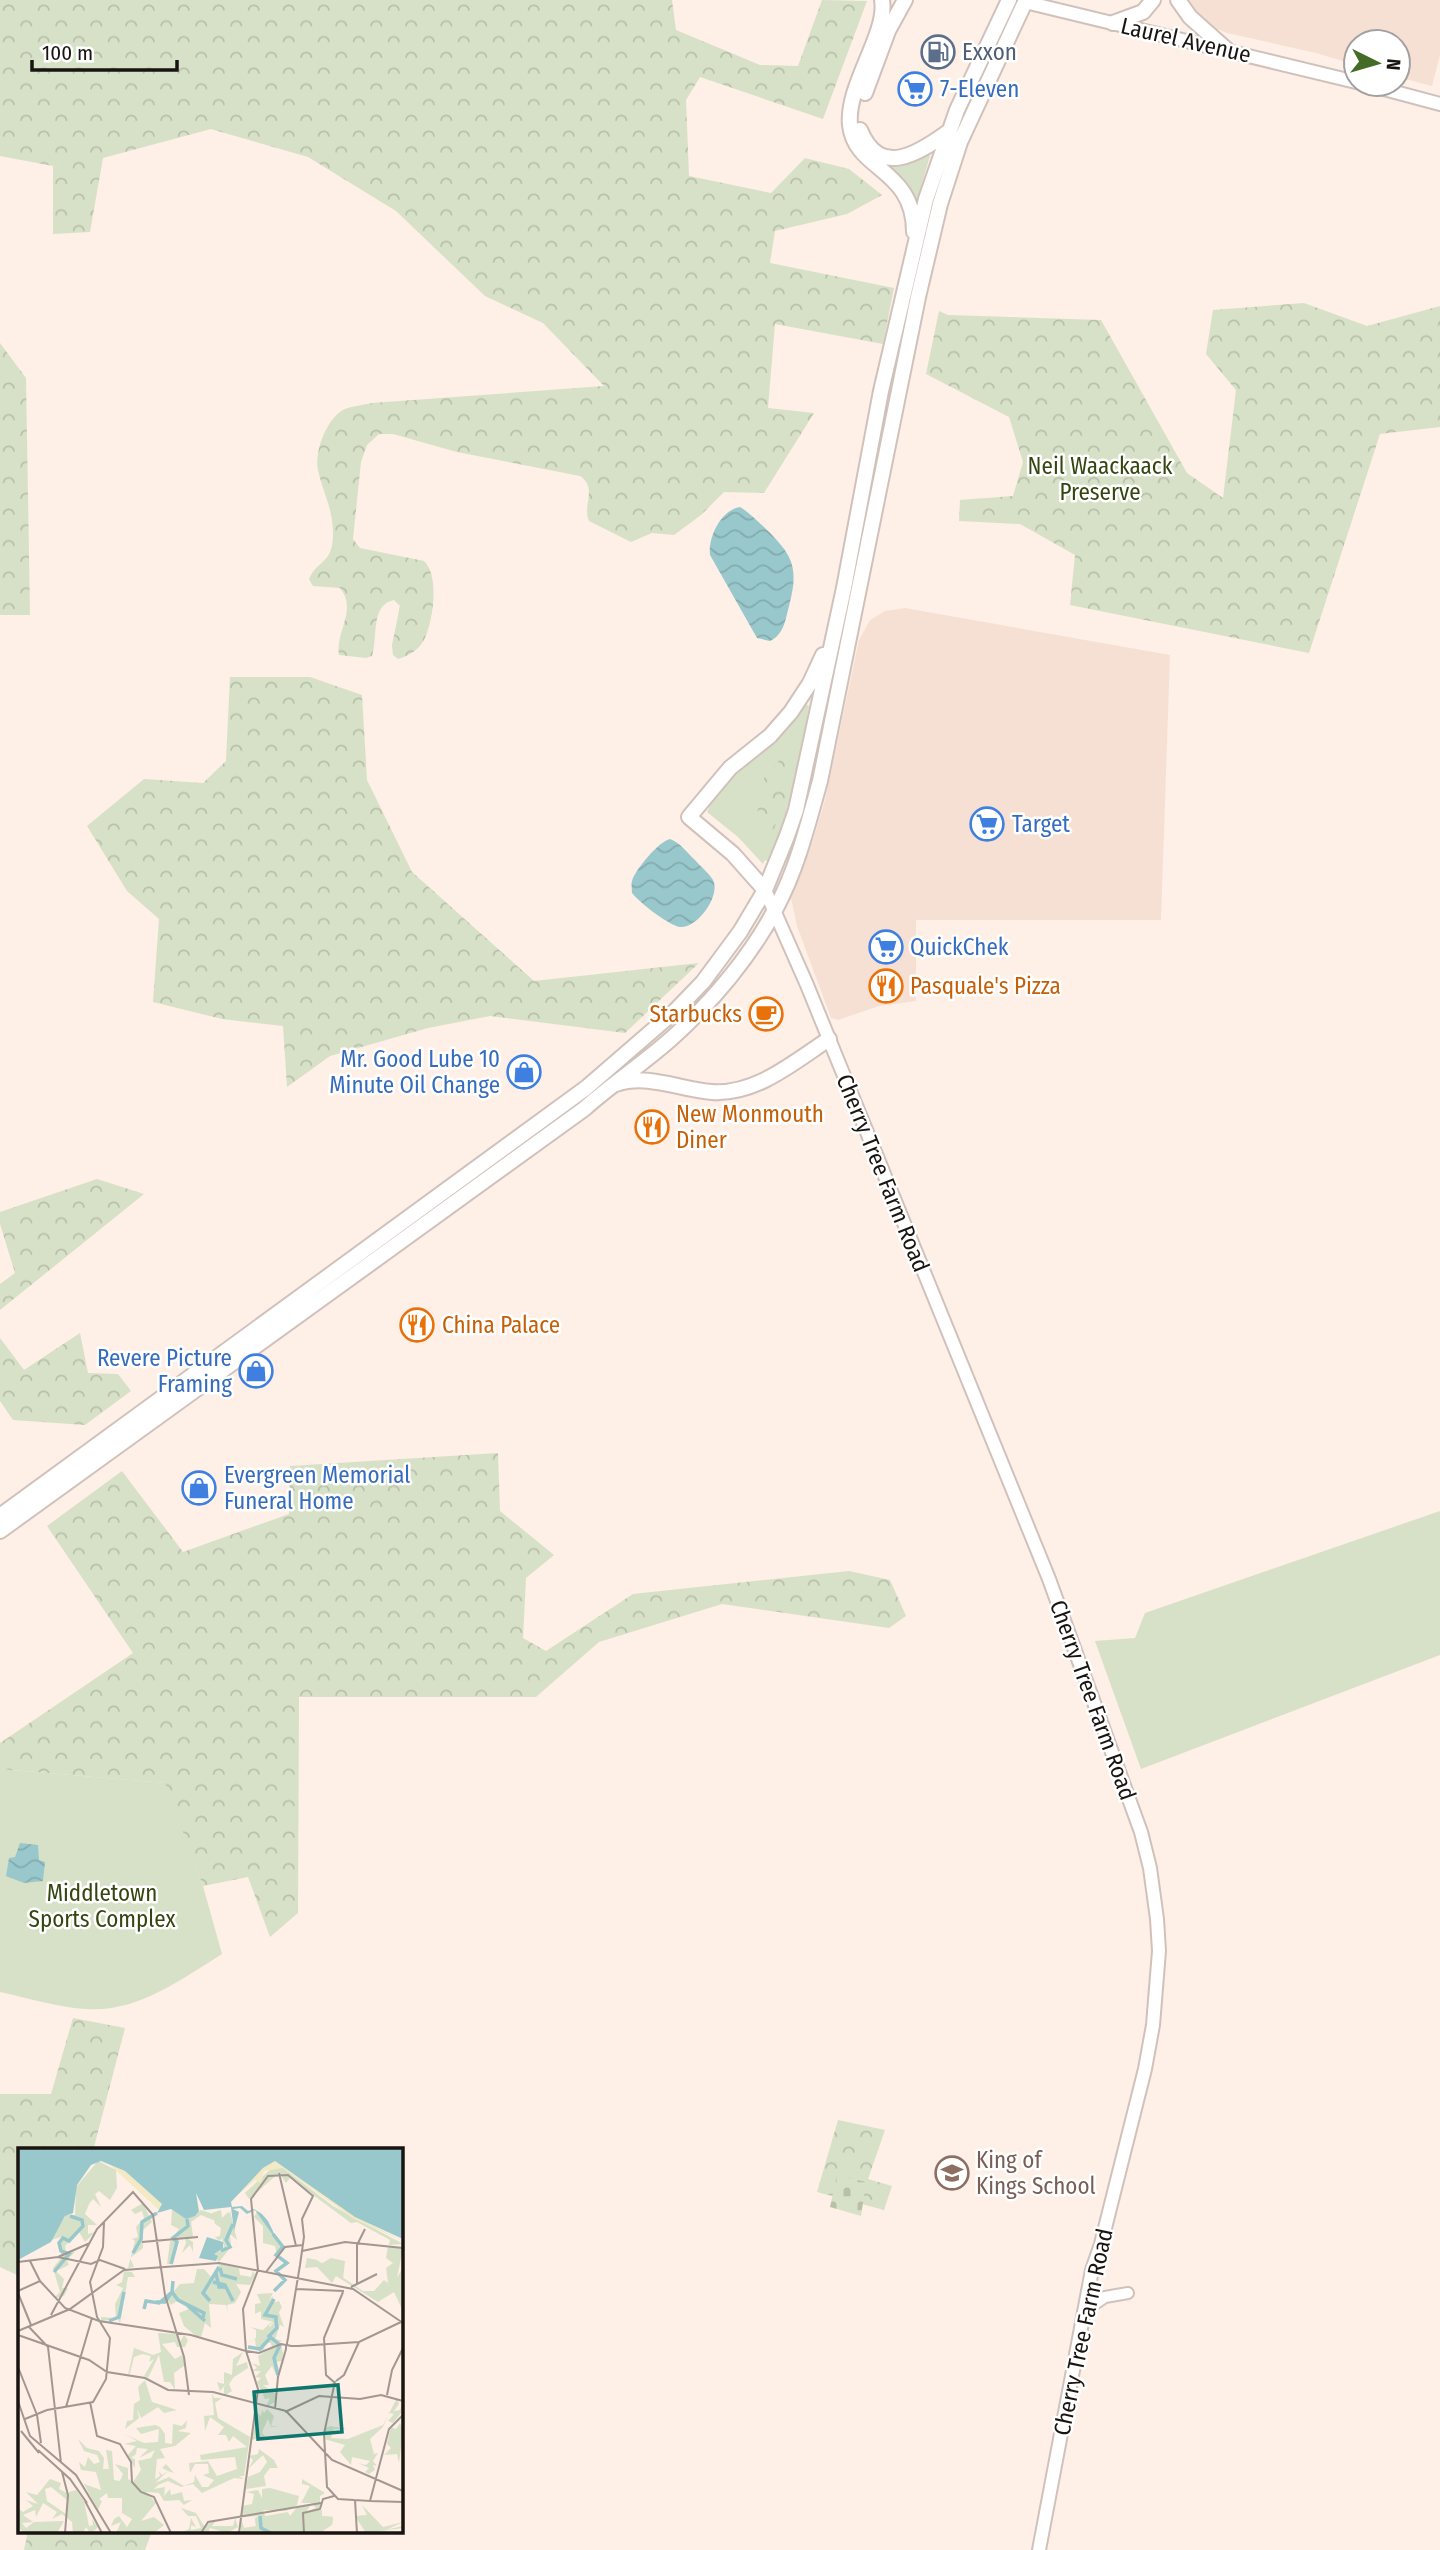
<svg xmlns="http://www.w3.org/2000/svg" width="1440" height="2550" font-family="'Fira Sans Condensed',sans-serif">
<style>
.built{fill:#f6e0d4}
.green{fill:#d7e1c7}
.forest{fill:url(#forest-crowns)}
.cemetery{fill:url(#cemetery-stones)}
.water{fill:url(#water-waves)}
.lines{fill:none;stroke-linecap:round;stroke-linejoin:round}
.secondary-casing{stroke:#d0c2bb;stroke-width:14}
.primary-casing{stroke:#d0c2bb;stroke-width:16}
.highway-casing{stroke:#d0c2bb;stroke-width:18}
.secondary{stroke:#fff;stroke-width:10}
.primary{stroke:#fff;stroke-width:12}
.highway{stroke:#fff;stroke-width:14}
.labels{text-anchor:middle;stroke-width:5;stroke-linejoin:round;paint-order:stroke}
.street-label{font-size:23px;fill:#191411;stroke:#fff}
.service-label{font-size:23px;fill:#4e5e75;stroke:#fff;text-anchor:start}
.shop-label{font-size:23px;fill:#366cbe;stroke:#fff;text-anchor:start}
.park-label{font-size:23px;fill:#35450f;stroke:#fff}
.food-label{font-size:23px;fill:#c56008;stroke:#fff;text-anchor:start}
.education-label{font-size:23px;fill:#785e54;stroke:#fff;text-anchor:start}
.inset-river{fill:none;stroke:#99c8cc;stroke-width:3.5}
.inset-road{fill:none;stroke:#a29791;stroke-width:2}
.view{fill:#0f766e;fill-opacity:0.15;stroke:#0f766e;stroke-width:3.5}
.inset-edge{fill:none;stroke:#191411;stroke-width:3.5}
</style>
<defs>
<pattern id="forest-crowns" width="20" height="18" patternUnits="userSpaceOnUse" patternTransform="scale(1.75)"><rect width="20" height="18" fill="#d7e1c7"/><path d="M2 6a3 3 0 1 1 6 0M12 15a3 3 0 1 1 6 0" fill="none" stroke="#b8c0aa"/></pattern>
<pattern id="cemetery-stones" width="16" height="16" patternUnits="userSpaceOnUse" patternTransform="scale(1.75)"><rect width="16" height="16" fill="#d7e1c7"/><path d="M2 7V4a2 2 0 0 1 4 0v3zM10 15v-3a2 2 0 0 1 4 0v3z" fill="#b8c0aa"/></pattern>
<pattern id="water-waves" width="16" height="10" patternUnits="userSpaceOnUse" patternTransform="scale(1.75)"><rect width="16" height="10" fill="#99c8cc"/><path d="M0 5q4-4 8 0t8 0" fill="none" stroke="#83abae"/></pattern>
</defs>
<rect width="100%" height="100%" fill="#feefe7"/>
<path class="built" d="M1186,0h254v55l-8,31 -34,-9v-35h-42v23l-40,-12 -89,-20 -15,-6 -13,-10z
M905,608l265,47 -9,265h-245v81l-37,5 -41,14 -7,-2 -34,-92 -6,-28 22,-58 12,-40 34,-160 11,-20 15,-9z"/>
<path class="green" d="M928,154l2,2 -15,51 -37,-49 38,1z
M806,704l3,2c-9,53 -20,106 -40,156l-4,-2 -2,4 -25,-27 -31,-25c11,-28 42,-47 64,-66 14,-12 25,-27 35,-42z
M1440,1511v144l-299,114 -46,-128 40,-3 10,-25z
M0,1769l166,14 37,103 19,68c-42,26 -85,59 -137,55 -29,-2 -57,-11 -85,-17z"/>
<path class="forest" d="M0,0h672l4,30 84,35 38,1 24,-66 45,1 -44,118 -123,-42 -14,23 3,76 82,17 34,-35 44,11 33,26 -35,19 -72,17 -5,32 124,25 -11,56 -108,-20 -7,84 46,5 -50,80 -40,-1 -23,23 -27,20 -22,-2 -21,9 -42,-21c-7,-16 9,-33 -9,-45l-123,-24 -64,-18h-14l-12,11 -6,17 -8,77 7,9 64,13c16,15 9,61 0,79 -5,10 -16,16 -26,19l-5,-4 -1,-10 8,-39 -6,-6c-24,5 -16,38 -22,56l-6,2 -27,-3c-4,-23 19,-45 1,-67l-27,-2 -4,-7c9,-20 24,-15 24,-45 0,-26 -10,-41 -15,-64 -4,-18 9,-53 27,-61 8,-3 18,-4 27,-6l232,-17 -61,-63 -58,-27 -89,-85 -88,-54 -97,-28 -108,29 -13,74 -37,2v-68l-53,-10z
M1304,303l63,23 73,-20v121l-60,7 -71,219 -239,-48 5,-50 -55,-31 -61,-3 1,-21 53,-4 10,-34 -14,-45 -83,-43 13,-63 9,4 153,5 86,153 36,25 13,-108 -30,-36 7,-44z
M0,343l26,35 4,237h-30z
M230,677h80l52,18 5,85 45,92 122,109 165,-18 -74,70 -135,-17 -62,12 -98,28 -43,31 -4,-61 -61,-7 -69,-17 6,-83 -32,-28 -40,-65 57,-47 59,4 23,-22z
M790,755c6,14 -10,70 -21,81l-10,-3 -2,-14 3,-36 22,-26z
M97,1179l47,15 -144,116v-26l15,-11 -15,-49v-12z
M80,1333l8,40 30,1 13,17 -46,34 -72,-5 -13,-19v-63l24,32z
M498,1453l2,58 54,44 -28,23 -3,60 23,13 87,-57 216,-23 41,9 16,36 -17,12 -167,-24 -123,38 -63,55h-237l-1,216 -28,24 -22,-60 -45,9 -38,-103 -165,-14v-26l133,-90 -86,-127 75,-55 61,81 106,-38 1,-48z
M73,2018l52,10 -31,119 3,2h-78v127l-19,-9v-173h51z
M838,2120l47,10 -17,49 24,7 -8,24 -67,-18z
M28,2531h124l-7,19h-121z"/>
<path class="cemetery" d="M837,2175l29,7 -5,34 -31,-9z"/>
<path class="water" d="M740,507c9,5 17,14 25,21 30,29 34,41 23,82 -3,12 -5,25 -18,31l-13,-3 -47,-83c-2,-18 11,-45 30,-48z
M670,839c11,4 17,14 25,21 5,6 14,13 18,20 8,16 -16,49 -33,47 -12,-2 -41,-25 -48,-34 0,-4 -1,-9 0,-12 3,-11 27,-40 38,-42z
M20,1843l18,2 1,15 6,2 -2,19 -19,2 -18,-7 3,-18 6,-1z"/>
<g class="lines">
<defs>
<path id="secondary" d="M1083,2312l22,-15 23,-4"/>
<path id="primary" d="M1025,2l331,80
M1365,84l75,20
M765,890l42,95 242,594 92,253 9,36 7,51 2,32 -6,74 -8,44 -44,175 -9,26 -53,280"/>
<path id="highway" d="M882,0c6,33 -36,85 -32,125 5,46 64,43 64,107
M1178,0l12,17 37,33
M1113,23l30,-11 10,-12
M865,93l23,-62 17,-31
M860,130c20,49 59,23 88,2
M765,890l-32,-36 -44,-37 41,-49 40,-32 21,-24 19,-29 13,-28
M616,1084c33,-11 64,6 96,8 44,3 82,-30 117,-53
M0,1516l586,-428 89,-77 28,-29 37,-50 25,-42 22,-54 9,-26 48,-222 37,-197 45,-192 31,-89 52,-110
M0,1531l584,-422c28,-25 60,-46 88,-71 40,-36 79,-82 104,-130 21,-39 32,-84 44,-127l98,-484 22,-93 20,-62 66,-142"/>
</defs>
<use href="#secondary" class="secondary-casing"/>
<use href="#primary" class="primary-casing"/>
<use href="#highway" class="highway-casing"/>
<use href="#secondary" class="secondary"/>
<use href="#primary" class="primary"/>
<use href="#highway" class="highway"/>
</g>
<defs>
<symbol id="fuel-ring" viewBox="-11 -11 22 22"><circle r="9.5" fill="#fff" stroke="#5c6f8a" stroke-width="1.5"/><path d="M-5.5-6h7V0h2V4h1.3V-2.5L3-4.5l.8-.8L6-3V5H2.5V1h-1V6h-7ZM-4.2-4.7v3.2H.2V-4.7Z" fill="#5c6f8a"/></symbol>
<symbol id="supermarket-ring" viewBox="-11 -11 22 22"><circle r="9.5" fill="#fff" stroke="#3f7fe0" stroke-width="1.5"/><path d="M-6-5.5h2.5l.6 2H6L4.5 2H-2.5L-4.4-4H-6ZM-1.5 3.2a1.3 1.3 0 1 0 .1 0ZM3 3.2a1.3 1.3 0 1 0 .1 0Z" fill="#3f7fe0"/></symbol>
<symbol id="restaurant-ring" viewBox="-11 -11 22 22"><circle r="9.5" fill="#fff" stroke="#e8710a" stroke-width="1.5"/><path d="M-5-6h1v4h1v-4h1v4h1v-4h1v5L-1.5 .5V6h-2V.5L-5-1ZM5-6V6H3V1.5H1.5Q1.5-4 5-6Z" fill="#e8710a"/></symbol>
<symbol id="cafe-ring" viewBox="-11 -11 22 22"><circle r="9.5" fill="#fff" stroke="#e8710a" stroke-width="1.5"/><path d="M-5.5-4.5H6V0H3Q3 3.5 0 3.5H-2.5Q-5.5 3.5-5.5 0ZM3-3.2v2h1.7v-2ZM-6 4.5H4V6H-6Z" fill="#e8710a"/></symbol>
<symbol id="shop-ring" viewBox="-11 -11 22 22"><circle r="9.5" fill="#fff" stroke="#3f7fe0" stroke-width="1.5"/><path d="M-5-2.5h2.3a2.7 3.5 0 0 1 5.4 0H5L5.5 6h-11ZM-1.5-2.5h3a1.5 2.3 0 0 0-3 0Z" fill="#3f7fe0"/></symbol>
<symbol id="school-ring" viewBox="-11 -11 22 22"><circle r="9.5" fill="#fff" stroke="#8d6e63" stroke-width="1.5"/><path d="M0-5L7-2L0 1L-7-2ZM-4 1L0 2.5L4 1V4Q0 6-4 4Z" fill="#8d6e63"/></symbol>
</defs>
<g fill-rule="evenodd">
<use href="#fuel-ring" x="919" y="33" width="38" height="38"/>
<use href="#supermarket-ring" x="896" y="70" width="38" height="38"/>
<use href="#supermarket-ring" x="968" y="805" width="38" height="38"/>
<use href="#supermarket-ring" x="867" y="928" width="38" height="38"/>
<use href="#restaurant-ring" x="867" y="967" width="38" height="38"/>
<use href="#cafe-ring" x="747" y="995" width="38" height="38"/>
<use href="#shop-ring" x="505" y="1053" width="38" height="38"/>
<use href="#restaurant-ring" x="633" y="1108" width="38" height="38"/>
<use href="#restaurant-ring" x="398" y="1306" width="38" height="38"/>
<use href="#shop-ring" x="237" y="1352" width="38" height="38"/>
<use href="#shop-ring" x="180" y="1469" width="38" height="38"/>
<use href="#school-ring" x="933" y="2154" width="38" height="38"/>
</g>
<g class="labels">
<g class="street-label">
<text transform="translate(1186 40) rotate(13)" y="8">Laurel Avenue</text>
<text transform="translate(883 1173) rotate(68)" y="8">Cherry Tree Farm Road</text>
<text transform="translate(1093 1700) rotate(70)" y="8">Cherry Tree Farm Road</text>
<text transform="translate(1083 2332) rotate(-78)" y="8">Cherry Tree Farm Road</text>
</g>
<g class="service-label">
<text x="962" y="60">Exxon</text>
</g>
<g class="shop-label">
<text x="940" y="97">7-Eleven</text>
<text x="1012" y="832">Target</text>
<text x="910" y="955">QuickChek</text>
<text x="500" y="1067" text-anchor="end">Mr. Good Lube 10<tspan x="500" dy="26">Minute Oil Change</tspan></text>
<text x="232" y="1366" text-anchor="end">Revere Picture<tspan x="232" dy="26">Framing</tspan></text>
<text x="224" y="1483">Evergreen Memorial<tspan x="224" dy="26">Funeral Home</tspan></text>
</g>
<g class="park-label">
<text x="1100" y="474">Neil Waackaack<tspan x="1100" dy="26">Preserve</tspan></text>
<text x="102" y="1901">Middletown<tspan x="102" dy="26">Sports Complex</tspan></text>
</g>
<g class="food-label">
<text x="910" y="994">Pasquale's Pizza</text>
<text x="742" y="1022" text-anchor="end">Starbucks</text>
<text x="676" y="1122">New Monmouth<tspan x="676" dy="26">Diner</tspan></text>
<text x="442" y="1333">China Palace</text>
</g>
<g class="education-label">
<text x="976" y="2168">King of<tspan x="976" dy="26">Kings School</tspan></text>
</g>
</g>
<g transform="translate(18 2148)">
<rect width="385" height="385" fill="#feefe7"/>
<path d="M255,19l10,1 50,38 70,38 -14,1 1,-5 -33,-18 -6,1 -61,-45 -4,5 -7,-10 -30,26 -4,-6 -10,9zM313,110l14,3 -2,18 -24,-14zM280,358l4,8 20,-4v6l11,1 -1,8 -28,8h-63v-14l3,9 12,-1 -1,-9 33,-6 2,4z" fill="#d7e1c7"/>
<path d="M203,62l1,8 6,-6 3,4 -3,17 -9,8 -4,-4 5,-1 1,-8 -6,-4 -3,-11zM202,116l19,4 1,7 11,2 2,-6 2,4 -5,10 -14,-1 5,8 -6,11 -8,2 1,7 -2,-7 -17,-1 2,24 -6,-5 -4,14 -5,-1 -12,-10 -5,-13 10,-4 -12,-8 -6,4 -4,-6 13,-15 14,-1 3,-14h7l7,8zM255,145l-10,18 12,10 -4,-10 5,-7 8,23 -9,-5 -6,3v8l4,11v-8l5,-7 -3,10 8,2 -8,2 6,2 2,8 -1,8 -6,1 1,15 -5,-11 -7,9 4,10h-6l13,9 -1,8 -10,6 5,-10 -5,1 -8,-17 4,-4 -6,-1 6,-6h-9l5,-3 -5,-5 8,3 -2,-10 14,-8 -1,-5h-6l-1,7 -17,-3 9,1 -1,-9 -8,4 9,-5v-8l-6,-3 13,3 6,-6 4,-2 -12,-3v-8l-6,3v-10l6,-1 -4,-9zM140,185l18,1 4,8 4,-7 4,5 -3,7h-8l-2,-5 -13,2 13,15 7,-4 3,10 -11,8 1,17 -5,-8h-6l-5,-27 -11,23 -4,-2 10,-17 -5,3 2,-6 -9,-2 -8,3 -4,16 -2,2 6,-27 19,7 8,-3zM225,204l-7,14 11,-4 1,6 -14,9 -5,7 3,7 -8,5v-9l10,-12 -14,16 -3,-9 7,2v-12l8,3 1,-16zM127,232l7,22 25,8 -13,3 -6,-6 -17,11 -4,-9 2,9 -14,11 2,-8 6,-1 1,-16 6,-4 -2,-13zM194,245l2,5h8l-7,5 3,15 32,19 -6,39h-5l5,3 -10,-1 -32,15 -9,-9 -12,3 -13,-6 -10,4 -4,4 11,-2 -1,9 6,-7 1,6 11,-3 2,9 8,-1 -8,5 -5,-5 -15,1 -5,-8 -13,-1 10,11 -15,18 13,-4 10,8 -10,8h-38l5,-11 -10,4 3,-7 5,-3 8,11 5,-8 -10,-6v-15h-14l-1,-5 -8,6 3,2 -4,9 -14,-26 17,6 -5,-18 -15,-2 -2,-8 6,5 3,-10 6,7 6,-2 -3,-7 -13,-4 -6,-12 9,9 12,3 5,7 -1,11h6l-3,-19 6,1 2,29 6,1 3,-7 -8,-10 13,4v11l5,3 8,-12 -3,-9 13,-3 4,-8 -16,8 9,-9 -11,-1 -1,6 -5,4 4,1v9l-8,-12 9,-10 -12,-2 13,-3 -13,-7 20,9 14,-1 1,-13 -18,5 -5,-6 19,-3 5,2 5,7v9l7,1 1,-20 9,2 5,-6 -1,8 -9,3 14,2 -16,13 -15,3 5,9 -8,1 -2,20 5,-3 -1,-5 3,4 6,-4 -6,-3 4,-4 8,9 -6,-2 -13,12 14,-6 15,9 10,-4 1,-7 7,12h6l6,-7 -11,-5 6,-2 -1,-9h-13l-5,9 -1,-10 19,-2 9,15 20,-7 -2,-12 -34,3 -1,-5 47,-8 -14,-11 -4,6 -3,-7h-8l6,-8 -14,-10 -5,14 -1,-15 10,-1zM379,250l2,6 -5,7 6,-1 3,-7 -2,10 -8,10 -5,-2 6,-7 -5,-1 -6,14 -13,12 4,15 4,-1 -5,8 4,5 -4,-1 2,5 -6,4 -4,-2 4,-4 -11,-5 8,2 4,-4 -18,-4 -1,8 -11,-13 5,-7 -21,-6v-10l6,-3 17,3h-13l-3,9 17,1 35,-14zM249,261l7,7 -3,10h8l-8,1 -3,-8 -6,13 3,5 -14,3 4,-29 6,5 1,-6 2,3zM382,275l3,8 -4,32 -2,-9 -13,1 7,-7 -4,-4 4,-17 5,2zM241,301l15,11 4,8h-8l-6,8 2,10 -20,3 2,-12 12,-5 7,-10 -4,-7 -14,13 4,-8 -4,-4 9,-2zM32,331l11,4 -2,6 8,4v7l-16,-13 -6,2 2,12 19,13 3,-22 7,-2 8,11 5,25 4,-1 -1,-6 6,8 -3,3 -5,3 -4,-6 -3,6h-10l-1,-11 -10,-8 -10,5 5,-7 -14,-9 -7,14 -1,-7 -12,5 10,7 -11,1 4,5 8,-6 30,-1 -7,12h-33l-6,-6 1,-18 4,3 10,-6 -7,-6 12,4 -12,-12 11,3zM284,331l23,14 -5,3v13l2,7 11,1 -1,8 -12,8 -52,-1 -9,-15v16h-18v-14l3,9 12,-2 -1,-8 5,-2 -19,1 1,-11 10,-2 2,-10 -7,-2 11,-2 4,8v-9l8,-1 29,8 -2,9 -11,6 -23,-1 2,6 10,3h-11v5l6,-1 -4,3 2,5 18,-3 1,-11 10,-4 2,-7h11l-4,6 10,-4 -5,-5h-10l9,-17 -8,-2zM344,357l21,22 20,-5 -17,8 16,-4 1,2 -37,5 -11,-17 12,-1zM163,360l15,5 8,13 12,-6 -4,6h21l2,-8 3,9 -11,6 -17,-5 -2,5h-27l8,-4 2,-11 5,9 -5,-2v5l10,-2 -5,-12h-8z" fill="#d7e1c7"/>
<path d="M80,13l18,9 1,18 -7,12 -11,-9 -4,3 6,13 -8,-8 -4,5 -4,10 12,11h-9v9l7,-2 -10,10 -6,-10 -14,14 1,5 9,1 -8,8 2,5 -13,6 8,8 -2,9h6l-4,8 -10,2 6,-6 -7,-24 8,-10v-21l-10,3 15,-25h9l1,-28zM125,55l9,19 -9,8v18l-13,10 4,9 -6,1 7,-27 -3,-2 6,-2 -2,-10 8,-9 -2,-7 -7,3 -4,-4zM154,62l15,9 14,-9 15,5 -3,5 -12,-5 -10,7 2,14 -5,3 5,3v10l-3,-7 -8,8 4,-10 -1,-5 -6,1 -6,25h-6l3,-22 9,-13 -8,-4zM212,63l7,29 -7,-6 1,13 -12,15 -6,-8 11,-7 -2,-8zM239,64l27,35 -7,9 -2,-10 -12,-3v-17l-9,-9zM370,98l15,2 -6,30 6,-11 -1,42 -8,-17 -16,10 -42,-26 -4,7 -15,-16 -12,1 2,-10 10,2 46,31h11l10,-11 4,3 -2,-15 7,-5 -7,-5zM106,123l8,1 3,5h-7l-8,47 -2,-5 -17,2v-4l15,1 -1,-14 8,-16 -7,-3 6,-3zM255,148l-1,7 7,-2 3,6 -4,7 -2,-9 -5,6 9,13 -7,22 -5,-18 7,-6 -8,-2 -7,-12z" fill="#d7e1c7"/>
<path d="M257,13l80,55 48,25 -49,-22 -71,-51 -19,3 -3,12 -6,-3 -23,20 31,-32zM92,17l15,6 37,33 -3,6z" fill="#f3e9c4"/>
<path d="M0,0h385v91l-48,-22 -80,-56 -12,7 -32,34 1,5 10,-1 6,5 6,-2 8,5 6,7 4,8 5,12 -22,-31 -8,4 -7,-6 -7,1 6,3 -5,19 -3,-24 -27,3 -8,-17 3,18 -4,5 -9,3 -15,-10 -14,4 5,-9 -37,-33 -24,-10 -10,4 -14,20 -4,28 -8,3 -14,26 -33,18zM189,89l16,5v6l-9,6 4,2 -2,5 -17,-3z" fill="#99c8cc"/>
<path class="inset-river" d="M255,86l10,13 -7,8 11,8 -11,8 9,9 -11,11M203,103l9,-4 -4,-7 7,-16M115,105l8,-14 1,-17 15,-9M153,116l6,-22 -4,-4 15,-12 -1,-7M202,120l2,7 15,4M36,124l15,-18 -8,-3 -2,-8 4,-5 6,3 14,-15 -1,-6 -12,-4M198,125l3,14h7M195,134l12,3 8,16M256,151l-9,16 11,2v5M192,153l-7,-8 16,-26M138,154h9l7,-10 6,8 26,13 -1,5M170,158l17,15M126,161l2,-8 13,2 13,-11 1,-11M91,173l10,-4 5,-25M258,174l1,6 -8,8 11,9 -6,13 4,17M230,199l12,2 10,-11M242,368l1,12 10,5"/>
<path class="inset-road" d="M261,25l17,73M124,94l56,-5M284,103l43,-9 58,6M40,109l32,-14M12,113l10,20M0,114l40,-5 33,7 9,-4 25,9M248,124l19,-25 18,-2M339,136v-39l8,-16M333,139l26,-13M278,141l48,2M0,143l22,-10 25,27 34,13 92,14 55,16 12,38 -19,144M0,145l13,32M33,167l46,-86 36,-37 20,23 12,80 19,62 5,38M11,179l19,20 13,116M0,183l52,-22 54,-39 95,-7 134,26 50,34M0,187l71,25 18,12 38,6 23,12 45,2 73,19 46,49 71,31M0,219l19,48 4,28M317,233l-11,53 3,53 11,12 16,1M318,233l8,-6 15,-33M317,235l-9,-8 -2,-37 19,-46M369,247l5,-25 11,-22M0,253l12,35 46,39 35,58M72,254l7,34 23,8 11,18 1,20 9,10 13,5 17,36M48,259l26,-89M257,261l3,-32 8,-28v-4h1v-2l1,-5 3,-19 9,-54 4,-28 -2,-18 11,-23 -25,-21 -20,1 -17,23 7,71 -15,39 3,42 13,2 22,-9 5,1h1l4,1h7l61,-4 42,-20M267,264l34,-16 41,3 21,-4 22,6M7,271l22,-9 46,-8 13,-23 4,-41 -13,-21 -7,-35 13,-35 1,-25M3,283l18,22M20,302l32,29 17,24M44,324l6,23 -3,38M67,353l17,32M352,353l33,1M183,385l7,-11 113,-19M286,385l-1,-20 17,-4 3,-10 11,-3M339,385l-2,-33 15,1 19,-72 14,-14"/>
<path class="view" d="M320,237l4,47 -84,7 -4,-47z"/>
<rect width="385" height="385" class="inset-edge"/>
</g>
<g transform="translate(1377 63) rotate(95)"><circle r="33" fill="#ffffff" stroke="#a3a1a0" stroke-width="2"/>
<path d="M0-5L12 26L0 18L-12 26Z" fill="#446c27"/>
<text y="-10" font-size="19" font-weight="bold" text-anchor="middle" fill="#191411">N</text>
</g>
<path d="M32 60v10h145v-10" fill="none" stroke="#191411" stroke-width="3.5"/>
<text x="42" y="60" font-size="21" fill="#191411" stroke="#ffffff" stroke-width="5" paint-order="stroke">100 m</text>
</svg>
